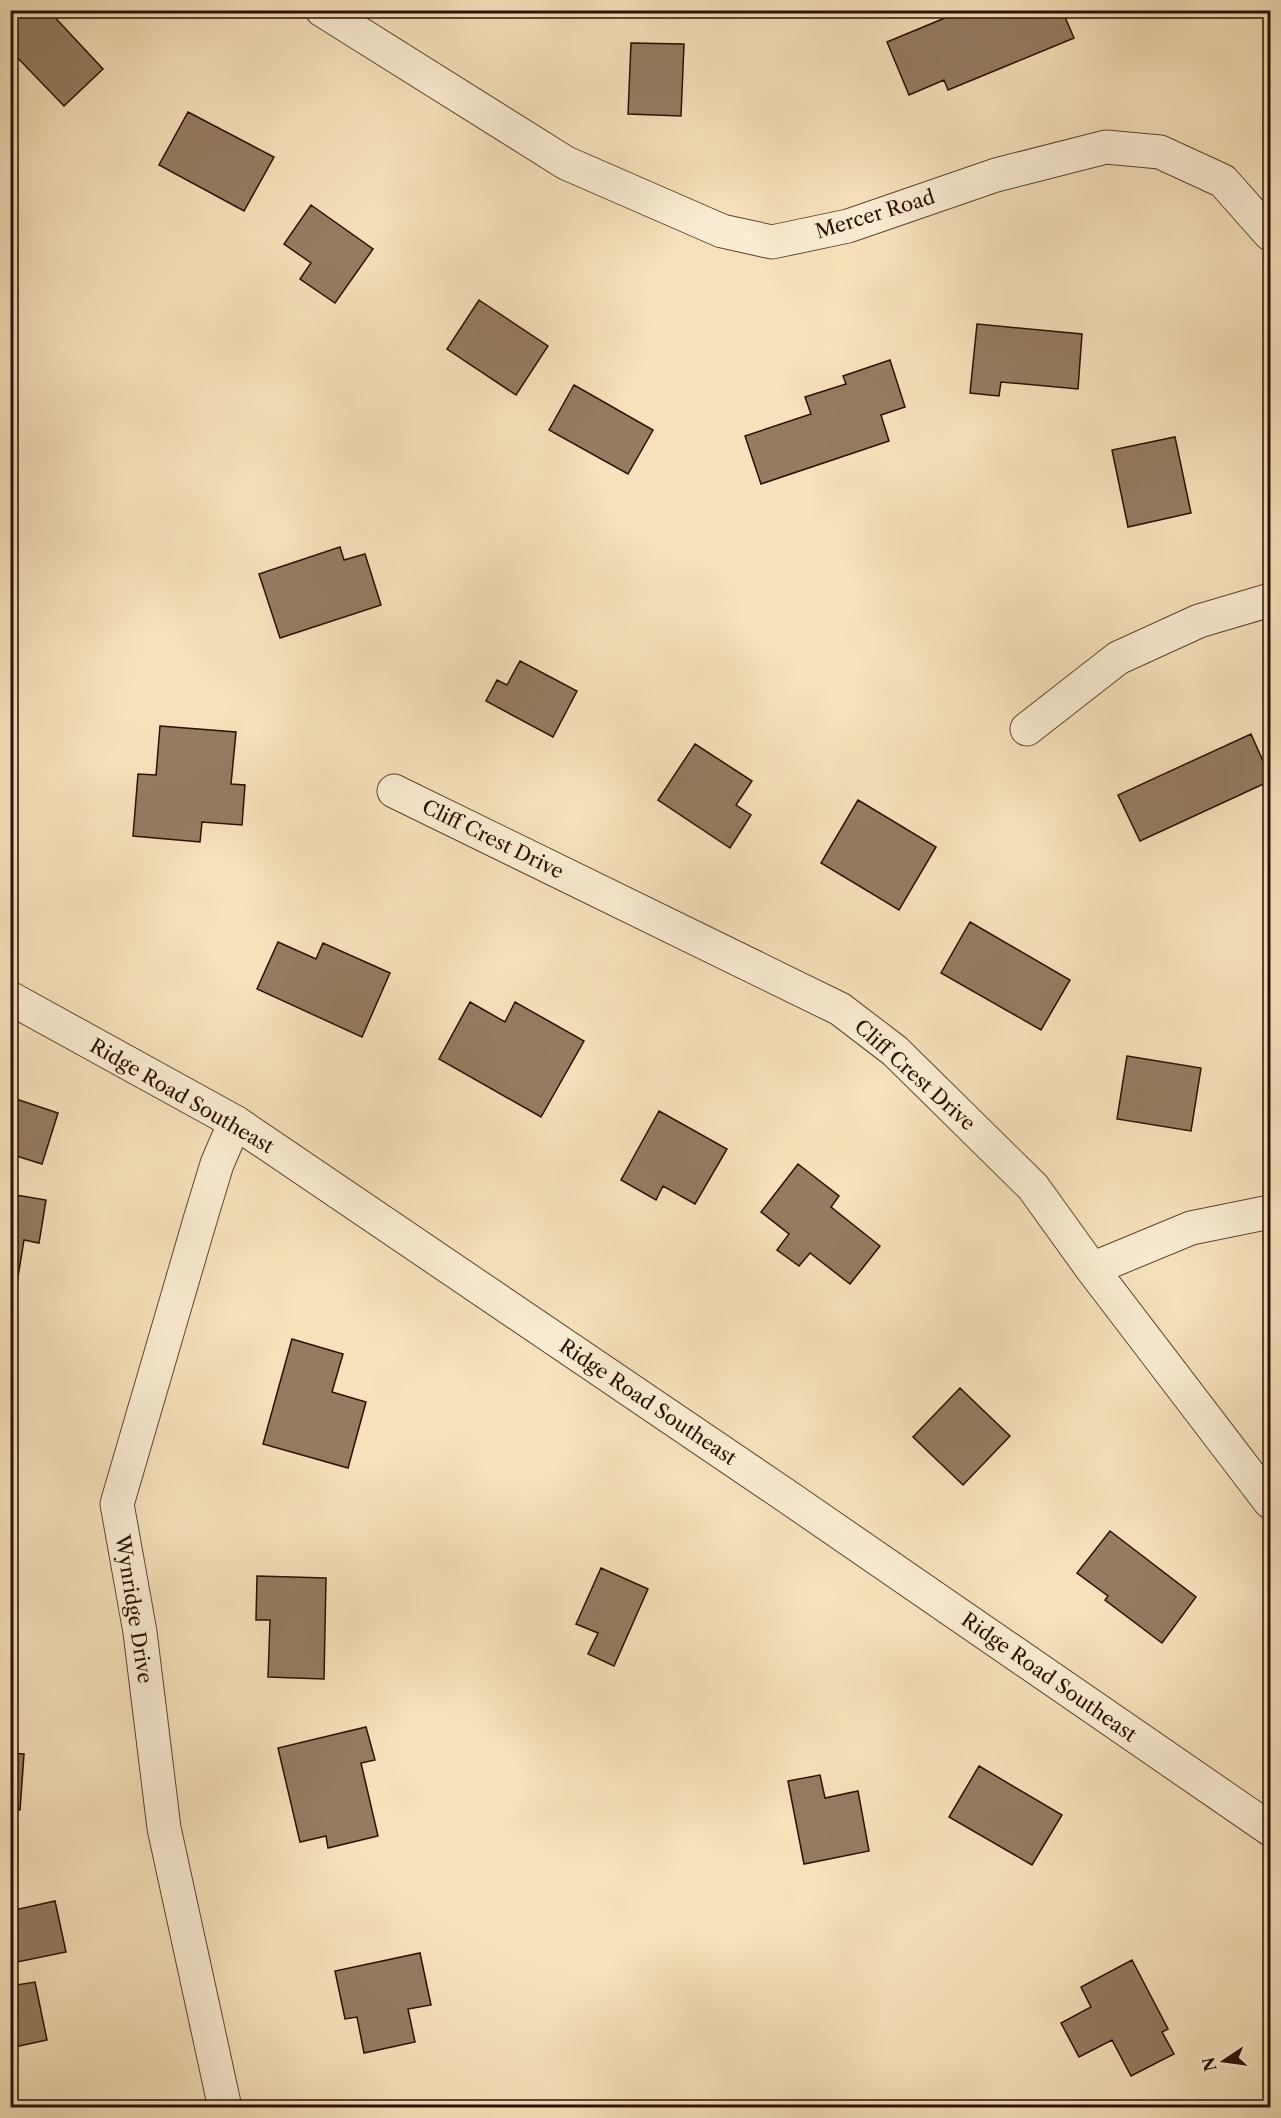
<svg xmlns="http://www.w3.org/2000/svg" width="1281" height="2118" font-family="'Libre Caslon Text',serif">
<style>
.building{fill:#957c61;stroke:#2c0f00;stroke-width:1.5}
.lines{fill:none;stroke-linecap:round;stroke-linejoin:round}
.minor-casing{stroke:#5e442e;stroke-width:35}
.tertiary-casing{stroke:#5e442e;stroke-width:35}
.minor{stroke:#f9ecd2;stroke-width:33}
.tertiary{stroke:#f9ecd2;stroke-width:33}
.labels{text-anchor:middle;stroke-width:5;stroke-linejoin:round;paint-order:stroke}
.street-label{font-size:20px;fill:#2c0f00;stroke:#f9ecd2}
</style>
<rect width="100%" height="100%" fill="#f6e1ba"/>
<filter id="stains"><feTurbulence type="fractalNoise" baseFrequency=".00333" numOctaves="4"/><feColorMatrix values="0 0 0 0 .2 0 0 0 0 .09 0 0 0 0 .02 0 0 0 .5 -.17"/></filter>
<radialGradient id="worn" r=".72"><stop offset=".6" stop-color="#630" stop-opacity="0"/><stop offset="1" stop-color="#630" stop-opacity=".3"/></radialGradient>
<path class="building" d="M24,10h24l55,59 -39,37 -54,-56v-27z
M964,10h98l12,28 -126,52 -4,-10 -35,15 -22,-53z
M631,43l53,1 -3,72 -53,-2z
M188,112l86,45 -30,54 -85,-46z
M311,205l62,44 -38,54 -35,-24 11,-16 -27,-19z
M479,300l69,46 -32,49 -69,-46z
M977,324l105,10 -4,55 -77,-7 -2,14 -29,-3z
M890,360l15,47 -24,8 8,26 -128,43 -16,-48 66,-22 -6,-17 41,-13 -3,-8z
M574,385l79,45 -25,44 -79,-44z
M1175,437l16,76 -63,14 -16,-77z
M340,547l4,13 21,-6 16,51 -101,33 -21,-64z
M520,661l57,30 -24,46 -67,-36 11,-21 10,5z
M160,726l76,6 -5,52 14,1 -3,40 -40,-3 -2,20 -67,-6 5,-62 18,1z
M1251,734l19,43v4l-130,60 -22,-46z
M695,744l57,37 -16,24 15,10 -21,33 -72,-48z
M858,800l78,47 -37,63 -78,-47z
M970,922l100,58 -29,50 -100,-57z
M278,942l38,17 7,-16 67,30 -28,64 -105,-48z
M470,1002l35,20 10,-20 69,39 -43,76 -102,-58z
M1127,1056l74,12 -10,63 -74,-12z
M10,1097l48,16 -16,51 -32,-10z
M659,1111l68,38 -32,55 -32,-18 -7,14 -35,-20z
M798,1164l41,32 -8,11 49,39 -30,38 -40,-31 -11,13 -22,-16 12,-16 -28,-22z
M10,1194l36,6 -7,43 -15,-3 -7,43 -7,-1z
M292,1339l51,15 -11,38 34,10 -18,66 -85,-24z
M960,1388l50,48 -47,49 -50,-48z
M1110,1531l86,66 -34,46 -57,-43 3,-4 -31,-23z
M601,1568l47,21 -34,77 -26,-12 10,-21 -22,-9z
M257,1576l69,2 -2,101 -56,-2 2,-57h-14z
M366,1727l9,33 -14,3 17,73 -50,12 -2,-12 -26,6 -22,-94z
M10,1753l14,1 -4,56 -10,-1z
M979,1766l83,49 -30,50 -83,-48z
M820,1775l5,23 33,-7 11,60 -65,13 -16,-83z
M55,1901l11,51 -54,11 5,22 18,-3 12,58 -37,8v-137z
M420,1953l11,52 -23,4 7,33 -51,11 -7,-36 -12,2 -10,-48z
M1132,1960l36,69 -6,3 12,22 -43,22 -19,-36 -33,17 -18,-34 30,-16 -10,-20z"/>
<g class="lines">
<defs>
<path id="minor" d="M322,10l244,153 156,68 50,11 76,-16 148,-51 110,-28 54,5 63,29 47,53
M1027,729l91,-71 81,-37 71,-21
M394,791l446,218 55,42 138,136 59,82 178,233
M1092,1269l99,-41 79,-16
M225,2108l-61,-280 -24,-196 -23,-128 83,-284 17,-56 18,-42"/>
<path id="tertiary" d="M10,998l225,124 550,373 485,334"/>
</defs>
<use href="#minor" class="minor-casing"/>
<use href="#tertiary" class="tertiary-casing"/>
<use href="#minor" class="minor"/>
<use href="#tertiary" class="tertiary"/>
</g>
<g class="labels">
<g class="street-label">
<text transform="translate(875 214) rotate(-17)" y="7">Mercer Road</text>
<text transform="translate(493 839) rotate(26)" y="7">Cliff Crest Drive</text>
<text transform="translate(915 1075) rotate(42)" y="7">Cliff Crest Drive</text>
<text transform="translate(182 1096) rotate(30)" y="7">Ridge Road Southeast</text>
<text transform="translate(648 1402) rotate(34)" y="7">Ridge Road Southeast</text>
<text transform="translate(134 1609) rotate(81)" y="7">Wynridge Drive</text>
<text transform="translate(1049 1677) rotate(35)" y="7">Ridge Road Southeast</text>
</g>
</g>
<rect width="1281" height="2118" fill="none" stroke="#f6e1ba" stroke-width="36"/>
<rect x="12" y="12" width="1257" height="2094" fill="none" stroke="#2c0f00" stroke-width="3"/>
<rect x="18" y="18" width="1245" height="2082" fill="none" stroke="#2c0f00" stroke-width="1.5"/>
<g transform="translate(1224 2061) rotate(257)" stroke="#f9ecd2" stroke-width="4.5" paint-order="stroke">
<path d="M0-4.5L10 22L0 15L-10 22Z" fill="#2c0f00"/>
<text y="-9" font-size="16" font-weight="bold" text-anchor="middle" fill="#2c0f00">N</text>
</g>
<rect width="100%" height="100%" filter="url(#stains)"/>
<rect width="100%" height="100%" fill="url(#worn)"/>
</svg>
